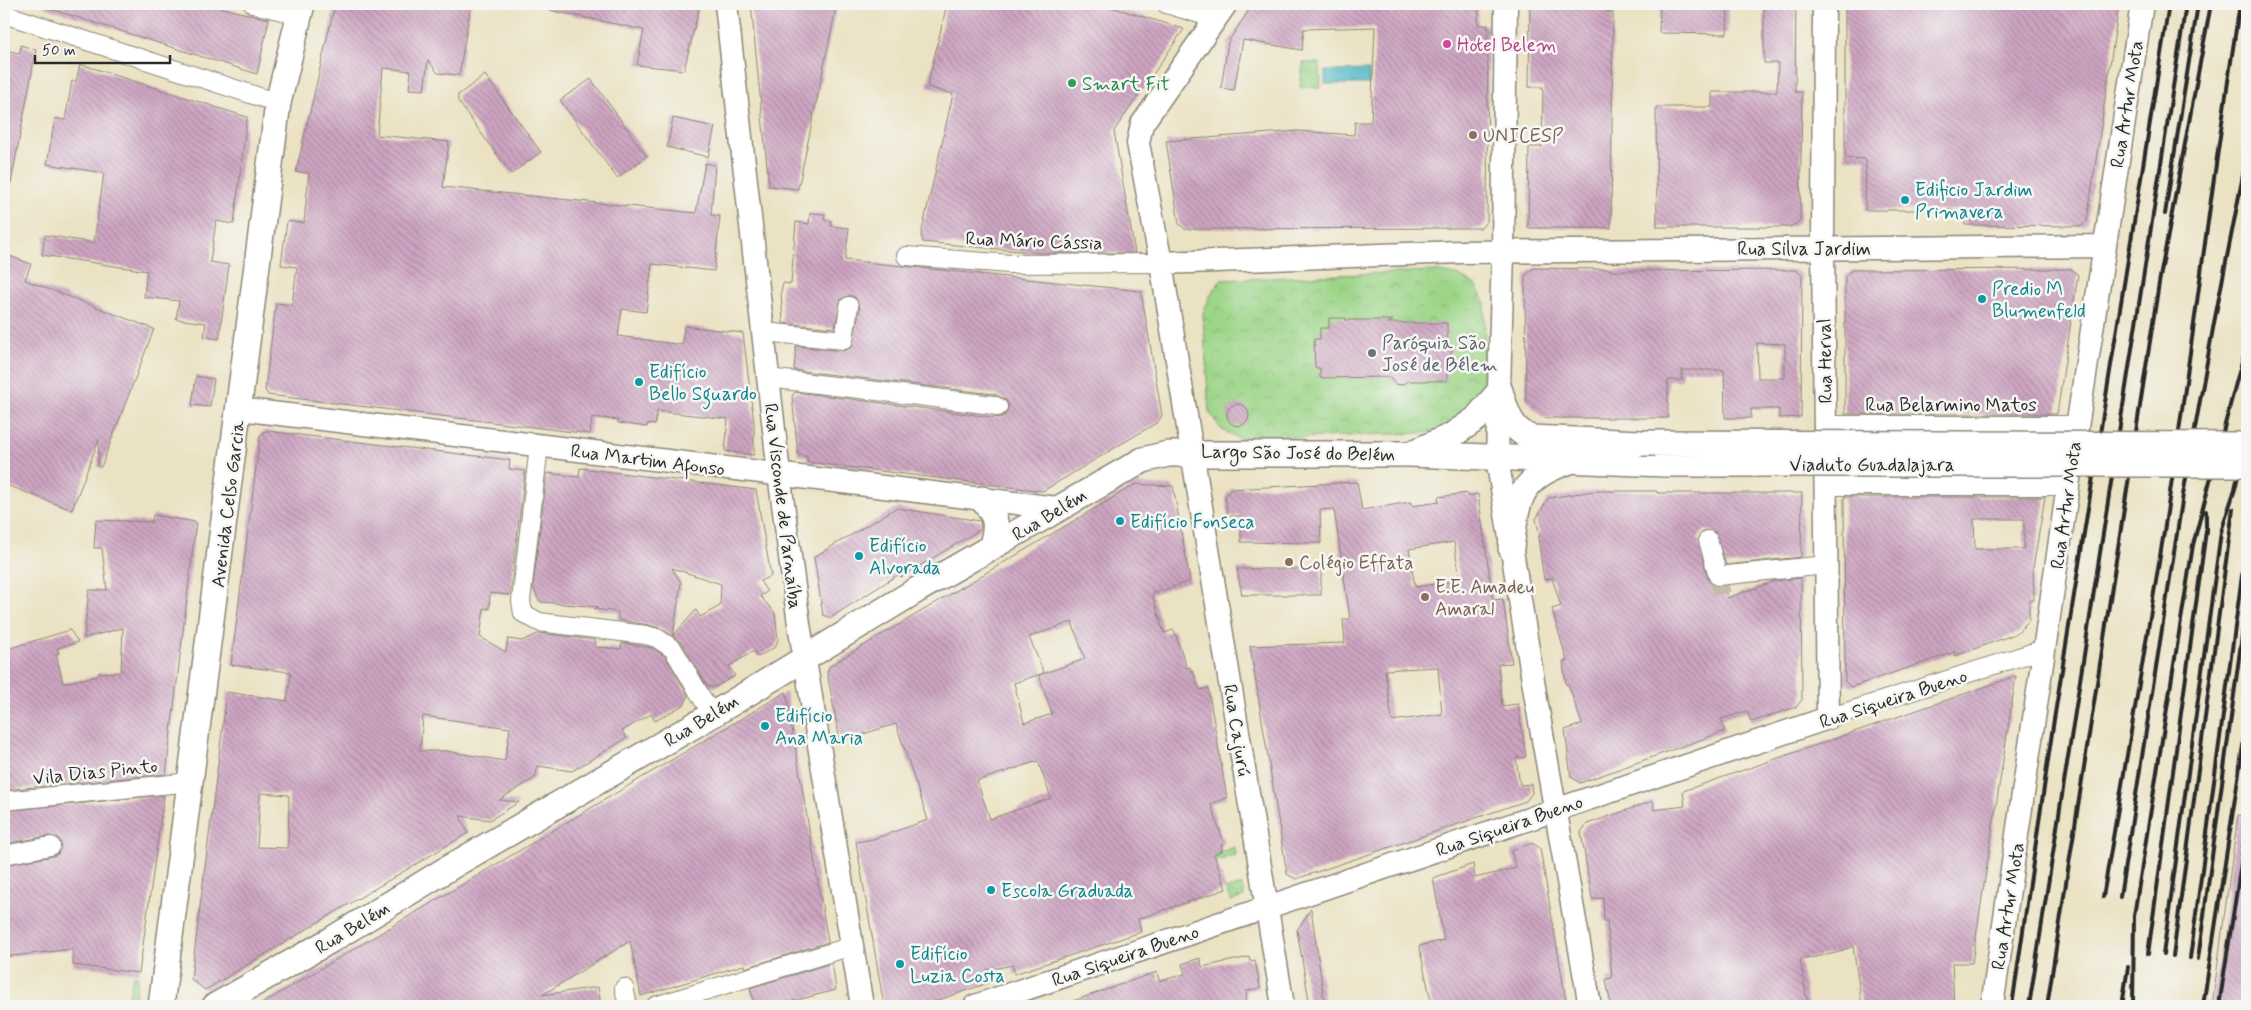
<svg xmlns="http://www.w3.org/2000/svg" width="2251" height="1010" font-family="Mynerve,sans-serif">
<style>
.park{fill:url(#park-crowns);stroke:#64805a}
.garden{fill:url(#garden-dots);stroke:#64805a}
.water{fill:url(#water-ripples);stroke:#3a7178}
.building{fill:url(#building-back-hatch);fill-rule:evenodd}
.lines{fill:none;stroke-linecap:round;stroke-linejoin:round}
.minor-tunnel{stroke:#c5bda5;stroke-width:18;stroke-dasharray:18 9;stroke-linecap:butt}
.minor-casing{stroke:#8b8677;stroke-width:20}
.tertiary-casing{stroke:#8b8677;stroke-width:25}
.secondary-casing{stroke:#8b8677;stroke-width:28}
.minor{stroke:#fff;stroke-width:18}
.tertiary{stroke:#fff;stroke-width:22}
.secondary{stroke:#fff;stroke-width:25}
.rail{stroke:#2b2b2b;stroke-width:4}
.secondary-bridge-casing{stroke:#8b8677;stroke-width:28;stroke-linecap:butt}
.secondary-bridge{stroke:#fff;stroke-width:25}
.hotel-dot{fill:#d1479c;stroke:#f6f6f2;stroke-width:2}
.leisure-dot{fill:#2e9e5b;stroke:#f6f6f2;stroke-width:2}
.education-dot{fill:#8d6e63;stroke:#f6f6f2;stroke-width:2}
.culture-dot{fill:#0f9aa8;stroke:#f6f6f2;stroke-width:2}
.worship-dot{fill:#6b7280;stroke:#f6f6f2;stroke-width:2}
.labels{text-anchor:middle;stroke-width:5;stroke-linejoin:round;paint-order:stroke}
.hotel-label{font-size:19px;fill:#b23c85;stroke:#f6f6f2;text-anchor:start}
.leisure-label{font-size:19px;fill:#27864d;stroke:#f6f6f2;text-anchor:start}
.street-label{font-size:19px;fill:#2b2b2b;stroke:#f6f6f2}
.education-label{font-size:19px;fill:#785e54;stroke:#f6f6f2;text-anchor:start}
.culture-label{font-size:19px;fill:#0d838f;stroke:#f6f6f2;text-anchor:start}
.worship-label{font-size:19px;fill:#5b616d;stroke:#f6f6f2;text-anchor:start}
</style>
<defs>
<pattern id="park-crowns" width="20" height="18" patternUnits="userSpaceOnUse" patternTransform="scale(1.25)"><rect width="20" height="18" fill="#9dd588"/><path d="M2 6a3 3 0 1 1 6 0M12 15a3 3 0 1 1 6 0" fill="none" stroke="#87b776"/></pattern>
<pattern id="garden-dots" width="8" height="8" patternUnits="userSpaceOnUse" patternTransform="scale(1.25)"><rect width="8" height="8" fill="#9dd588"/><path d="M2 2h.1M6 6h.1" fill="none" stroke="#87b776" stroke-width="1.8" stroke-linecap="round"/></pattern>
<pattern id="water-ripples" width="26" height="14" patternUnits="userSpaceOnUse" patternTransform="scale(1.25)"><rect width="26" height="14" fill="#4ab7c6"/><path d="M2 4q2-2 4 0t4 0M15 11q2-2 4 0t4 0" fill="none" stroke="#3e95a1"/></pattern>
<pattern id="building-back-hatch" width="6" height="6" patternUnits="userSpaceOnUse" patternTransform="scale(1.25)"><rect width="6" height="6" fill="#cea5c2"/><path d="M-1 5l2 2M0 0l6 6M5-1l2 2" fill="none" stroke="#a7879e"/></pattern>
</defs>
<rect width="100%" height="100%" fill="#f6f6f2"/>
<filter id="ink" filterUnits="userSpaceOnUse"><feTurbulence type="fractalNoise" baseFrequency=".02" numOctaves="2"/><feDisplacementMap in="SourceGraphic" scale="10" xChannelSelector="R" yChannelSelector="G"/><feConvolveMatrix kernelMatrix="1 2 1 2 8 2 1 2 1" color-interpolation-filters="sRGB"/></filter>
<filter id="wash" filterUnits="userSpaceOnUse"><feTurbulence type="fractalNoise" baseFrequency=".0096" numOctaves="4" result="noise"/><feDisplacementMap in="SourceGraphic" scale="20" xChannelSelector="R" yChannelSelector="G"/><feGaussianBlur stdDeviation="1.12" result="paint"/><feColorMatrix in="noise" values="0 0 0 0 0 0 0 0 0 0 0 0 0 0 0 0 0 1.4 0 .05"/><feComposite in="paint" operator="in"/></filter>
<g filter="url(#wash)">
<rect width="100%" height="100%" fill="#ebe2c3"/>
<path class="park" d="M1303,63h17l1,25 -21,-1z
M1433,271l24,4 19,10 9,18 -1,71 -5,24 -12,18 -25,16 -194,8 -15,-4 -11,-6 -13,-18 -6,-99 8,-19 10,-14z"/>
<path class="garden" d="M1235,847l1,8 -19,6 -3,-7z
M1242,885l2,12 -14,4 -4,-12z
M133,975l5,1 -4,30h-7z"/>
<path class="water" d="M1369,70v14h-44v-13z"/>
<g id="blocks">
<path class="building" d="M45,4h160l64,15 -12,55 -213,-67z
M335,4h136l-12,71 -21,-2 -10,-13 -4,30 -15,-1 2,-18 -28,-3 -6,67 72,7 -6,45 253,26 9,-50 10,2 -4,50 9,1 -6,55 -62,-7 -6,48 -24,-3 -4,27 64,9 2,-19 59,7 11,90v32l-29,-4 3,-32 -71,-8 -2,14 -8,-1v3l-29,-4v-3l-26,-3 -2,17 -322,-39 -3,-5 11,-87 16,2 5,-38 -16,-2 6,-44 17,2 5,-50 -13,-1z
M550,4h150l-16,66 -47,-5 7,-35 -95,-20z
M751,4h86l-39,185 -29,-3z
M947,4h154l83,25 -70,102 21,122h-95l-117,-11 -2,-7 32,-141 -26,-7z
M1253,4h226l-1,21h10l-1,196 -6,7 -296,1 -6,-5 -13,-83 132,-10 56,4 1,-13h16l4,-95 -71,2 -2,21 -59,-10 -9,50 -13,-2 7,-46z
M1530,4h75l1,8h7l-2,216h-83l1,-81h13l1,-60h-14z
M1660,4h68l-1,30 -68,-1z
M1764,4h32l-1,88h7l-2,129 -6,4 -7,2h-130l-1,-120h56v-15h65l1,-29h-14z
M1845,4h274l-32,217 -5,5 -117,-1v-15h-100l1,-51 -21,-1z
M21,45l15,5 -25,133 -7,-1v-132l16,3z
M80,64l167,53 -13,107 -18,-3 -6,41 19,3 -10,74 -15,-2 2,-14 -30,-4 3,-18 -35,-4 3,-26 -105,-16 3,-20 49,8 10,-70 -57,-9 8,-46 10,2 7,-39 4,1z
M485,75l56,77 -30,22 -53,-73v-6z
M591,79l56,77 -30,22 -57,-78z
M673,118l42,9 -7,30 -41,-10z
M810,213l15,1 -1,6 7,1v5l18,2 -4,32 296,31 21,124 -4,7 -115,69 -236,-29v-6l-9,-1 -6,-59 3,-4 204,26 6,-3 4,-9 -3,-6 -12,-6 -200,-24 2,-24 47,5 9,-4 8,-39 -5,-11 -5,-2 -9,4 -6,29 -52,-5 -2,-32 2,-8 8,1 5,-62 13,2z
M4,254l27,10 -6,16 129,49 -53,138h-3l1,-28 -27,71 -68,-26z
M1534,268l66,1h10v2l186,-1 6,5 -1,142 -22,1v-9h-28v9h-26l-1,-48h-42v10h-14v38h-124l-18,-18 -1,-124zM1757,343l28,1v34h-27z
M2072,269l6,6 -21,139h-212v-138l7,-6z
M1329,318h17v2h47l-5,3h59v14l5,13 -5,16v15h-39l-7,4 -6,-1 -6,-7 -69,1v-10h-5l-1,-29h6v-11h9z
M196,376l18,3 -4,28 -18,-2z
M1227 415a11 11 0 1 1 22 0a11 11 0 1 1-22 0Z
M267,431l243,29 -1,9 16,2 -15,124 -20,-2 -1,16 -5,-1 -4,29 26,15 2,-13 14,2 18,-8 55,7v7l26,2 1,-6 30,5 13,8 23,39 -3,9 -30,17 -4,-7 -29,17 5,7 -55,33 -34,-5 -3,12 -36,22 20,2 -29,18 -30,-4 8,17 -263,157 -14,-11 36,-287 60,9 4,-27 -1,-2 -59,-7 29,-229 3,-4zM423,716l87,12 -5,33 -59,-10h-26zM260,793l29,2 -1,53 -31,-1z
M580,468l176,22 15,86 -11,5 7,11 -7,4 15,17 3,27 -3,7 -17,10 -4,-6 -25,15 6,10 -20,11 -8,-1 -25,-43 -19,-14 -14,-4 -31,-5v-8l-24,-3 4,-2 -56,-5 -4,-3 -5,-13 14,-113 32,4zM672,568l49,16 -1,22 -20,11 -4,-7 -23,26 8,-53z
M1357,482l5,28 49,-8 1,4 27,-4 -1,-5 30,-4v3l10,-2 15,106 10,-1 9,64 -14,1 4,42 16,-2 8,53 -10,1 4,27 11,-1 1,9 -6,8 -230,78 -9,-5 -37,-228 95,-3 -2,-24h7l-16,-110 -14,1 1,33 -80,-1v-26h-13l-3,-19 6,-8zM1454,542l6,38 -45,7 -6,-38zM1438,667l4,47 -50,7 -7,-51z
M1136,484l37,2 17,95 -38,13 12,39 10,-3 13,38 3,-1 1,4h2l7,19 8,-2 19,110 -16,6 13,40 -3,2 1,5 -8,3 12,35 -88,30 3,13 -6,2 -121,40 -1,-9 -27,5 2,13 -67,23h-37l-28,-164 17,-3 55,-19 -32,-96 -56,17 -13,-69 3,-6 11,-7zM1072,622l13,37 -46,16 13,39 -28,9 -10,-40 30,-10 -15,-36zM1038,761l13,37 -61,21 -13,-38z
M1594,491h63v2h145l-1,64 -75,8 -11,-33 -10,-2 -7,8 10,41 6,7h10l3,12 48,-17 26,-3 1,122 -6,7 -45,15 -4,-11 -26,8 4,12 -145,52 -9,-6 -6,-47 17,-6 -14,-40 -2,1 -3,-23 4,-1 -15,-52 9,-3 -9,-28 -8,2 -6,-43h2l-4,-18 12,-21z
M1844,497h201l-12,71 1,32h-5v20l-11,13 -63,23v-4l-104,35 -6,-6zM1974,519h50v30h-49z
M896,508l84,13 1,8 -80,48 -2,-3 -69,44 -7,-3 -9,-58z
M153,515l43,7 -30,252 -162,16v-140l66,-20 8,12 -21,6 2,5 -3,1 7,29 35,-7v-3l23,-1 2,-44 -39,10 5,-48h18l-5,-42h-8l2,-28 56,2z
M1237,569h84v26h-79z
M2016,676l-44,287h-20l2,43h-92l-9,-60 -17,7 -36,7 8,46h-197l-5,-27 6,-1 -5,-57h-3l-1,-23 -11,1 -11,-67 6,-8 66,-23 1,9 31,-4 -2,-15z
M786,692l42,250 -83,26 -1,-3 -14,4 -89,27 -11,-55 -88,54 56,-8 3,19h-73l-1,-1 -2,1h-267z
M164,795l-25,178 -66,-8v-16l-69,8v-92l49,-9 5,-2 3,-10 -2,-5 -10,-3 -45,8v-33z
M2238,815l9,1v190h-35z
M1532,843l8,5 27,158h-135l-13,-60 25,-6 -11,-62 40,-14 2,14 41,-10 -5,-17z
M1311,909l14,97h-15l-13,-76z
M1249,957l1,4 5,-1 5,28 -14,3 1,15h-182l-1,-2 93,-32 2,9 26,-7 -3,-10 18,-6 2,9z
M832,963l4,27 -62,16h-19l-5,-18z"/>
</g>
</g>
<g filter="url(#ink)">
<use href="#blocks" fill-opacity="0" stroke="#8b8677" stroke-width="1"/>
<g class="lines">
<path class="minor-tunnel" d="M1718,576l4,19"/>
<defs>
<path id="minor" d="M253,4l46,11
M1166,4l50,15
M4,14l274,89
M906,256l104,8 151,-1
M764,332l80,8 5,-34
M768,378l225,27 5,2
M1825,425h252
M539,446l-18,155 2,12 16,9 107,13 11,3 16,11 39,66
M1824,486h244
M1708,540l10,36 108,-11
M1828,718l216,-69
M4,801l187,-19
M4,855l47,-9
M624,988l4,18
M655,1006l197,-60"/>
<path id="tertiary" d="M726,4l53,470 20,150 63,382
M1226,4l-84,120 -4,19 23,120 122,743
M1506,4l-3,248 -6,206 40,247 53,301
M1161,263l299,-11 645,-6
M239,409l818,99
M975,1006l853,-288 -5,-470 1,-244
M1992,1006l76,-520 74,-482"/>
<path id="secondary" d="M1500,391c6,20 10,38 31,47l109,5
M1415,452l36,-16 25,-17 24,-28
M982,499c16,19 16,26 9,49
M1511,548c6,-45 6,-69 54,-85
M161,1006l117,-903 24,-99
M215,1006l116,-66 121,-74 260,-151 205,-125 226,-130 25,-6h242l255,10"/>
</defs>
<use href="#minor" class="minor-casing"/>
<use href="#tertiary" class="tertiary-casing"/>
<use href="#secondary" class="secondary-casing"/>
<use href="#minor" class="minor"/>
<use href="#tertiary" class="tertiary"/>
<use href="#secondary" class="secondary"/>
<path class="rail" d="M2165,214l33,-210
M2103,897c20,-120 41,-239 60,-359 28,-177 48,-356 77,-534
M2120,897l63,-402 31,-172 33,-168
M2148,954l58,-423v-20
M2163,955l58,-423 14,-43 12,-53
M2173,956l60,-447
M2190,958l57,-419
M2198,959l47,-345
M2012,1006l41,-280 116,-722
M2029,1006l157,-1002
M2047,1006l112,-723 52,-279
M2122,1006l6,-39
M2133,1006l1,-90 59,-371 44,-166 10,-33
M2203,1006l44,-286
M2219,1006l28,-181"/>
<defs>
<path id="secondary-bridge" d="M1640,443l607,2
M1665,464h582"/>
</defs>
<use href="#secondary-bridge" class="secondary-bridge-casing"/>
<use href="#secondary-bridge" class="secondary-bridge"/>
</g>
</g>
<circle class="hotel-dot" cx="1447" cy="44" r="5"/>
<circle class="leisure-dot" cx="1072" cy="83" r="5"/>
<g class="education-dot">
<circle cx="1473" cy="135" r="5"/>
<circle cx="1289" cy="562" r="5"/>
<circle cx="1425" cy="597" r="5"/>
</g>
<g class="culture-dot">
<circle cx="1905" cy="200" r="5"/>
<circle cx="1982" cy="299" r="5"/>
<circle cx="639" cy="382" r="5"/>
<circle cx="1120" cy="521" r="5"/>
<circle cx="859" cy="556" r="5"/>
<circle cx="765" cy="726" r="5"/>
<circle cx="991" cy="890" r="5"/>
<circle cx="900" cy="964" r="5"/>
</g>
<circle class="worship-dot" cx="1372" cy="353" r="5"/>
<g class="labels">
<g class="hotel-label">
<text x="1457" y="51">Hotel Belem</text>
</g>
<g class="leisure-label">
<text x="1082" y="90">Smart Fit</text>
</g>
<g class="street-label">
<text transform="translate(2126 104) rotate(-81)" y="7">Rua Artur Mota</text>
<text transform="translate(1034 240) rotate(2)" y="7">Rua Mário Cássia</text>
<text x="1804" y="255">Rua Silva Jardim</text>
<text transform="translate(1824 361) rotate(-91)" y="7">Rua Herval</text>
<text x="1951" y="411">Rua Belarmino Matos</text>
<text transform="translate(1298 452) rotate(1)" y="7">Largo São José do Belém</text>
<text transform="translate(648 459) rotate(7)" y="7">Rua Martim Afonso</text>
<text x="1872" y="471">Viaduto Guadalajara</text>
<text transform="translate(227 504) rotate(-83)" y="7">Avenida Celso Garcia</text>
<text transform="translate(2065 505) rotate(-82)" y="7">Rua Artur Mota</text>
<text transform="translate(784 506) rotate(83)" y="7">Rua Visconde de Parnaíba</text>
<text transform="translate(1049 514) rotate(-31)" y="7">Rua Belém</text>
<text transform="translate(1893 698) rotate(-18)" y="7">Rua Siqueira Bueno</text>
<text transform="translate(701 720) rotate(-31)" y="7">Rua Belém</text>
<text transform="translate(1238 730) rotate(81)" y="7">Rua Cajurú</text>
<text transform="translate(95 771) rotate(-6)" y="7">Vila Dias Pinto</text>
<text transform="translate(1509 825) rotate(-19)" y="7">Rua Siqueira Bueno</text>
<text transform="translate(2007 906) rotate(-81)" y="7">Rua Artur Mota</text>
<text transform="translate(352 927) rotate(-31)" y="7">Rua Belém</text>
<text transform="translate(1125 955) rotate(-19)" y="7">Rua Siqueira Bueno</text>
</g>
<g class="education-label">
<text x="1483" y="142">UNICESP</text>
<text x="1299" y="569">Colégio Effata</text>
<text x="1435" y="593">E.E. Amadeu<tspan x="1435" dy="22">Amaral</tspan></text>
</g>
<g class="culture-label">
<text x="1915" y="196">Edificio Jardim<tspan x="1915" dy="22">Primavera</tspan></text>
<text x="1992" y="295">Predio M<tspan x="1992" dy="22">Blumenfeld</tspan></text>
<text x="649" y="378">Edifício<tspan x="649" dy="22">Bello Sguardo</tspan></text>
<text x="1130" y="528">Edifício Fonseca</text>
<text x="869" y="552">Edifício<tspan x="869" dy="22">Alvorada</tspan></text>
<text x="775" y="722">Edifício<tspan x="775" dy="22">Ana Maria</tspan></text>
<text x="1001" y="897">Escola Graduada</text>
<text x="910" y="960">Edifício<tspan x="910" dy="22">Luzia Costa</tspan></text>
</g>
<g class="worship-label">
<text x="1382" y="349">Paróquia São<tspan x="1382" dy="22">José de Bélem</tspan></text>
</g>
</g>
<rect width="2251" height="1010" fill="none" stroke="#f6f6f2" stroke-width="20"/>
<path d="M35 55v8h135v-8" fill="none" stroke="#2b2b2b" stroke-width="2.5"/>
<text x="42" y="55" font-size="15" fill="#2b2b2b" stroke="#f6f6f2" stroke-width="4" paint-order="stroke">50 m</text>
</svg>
